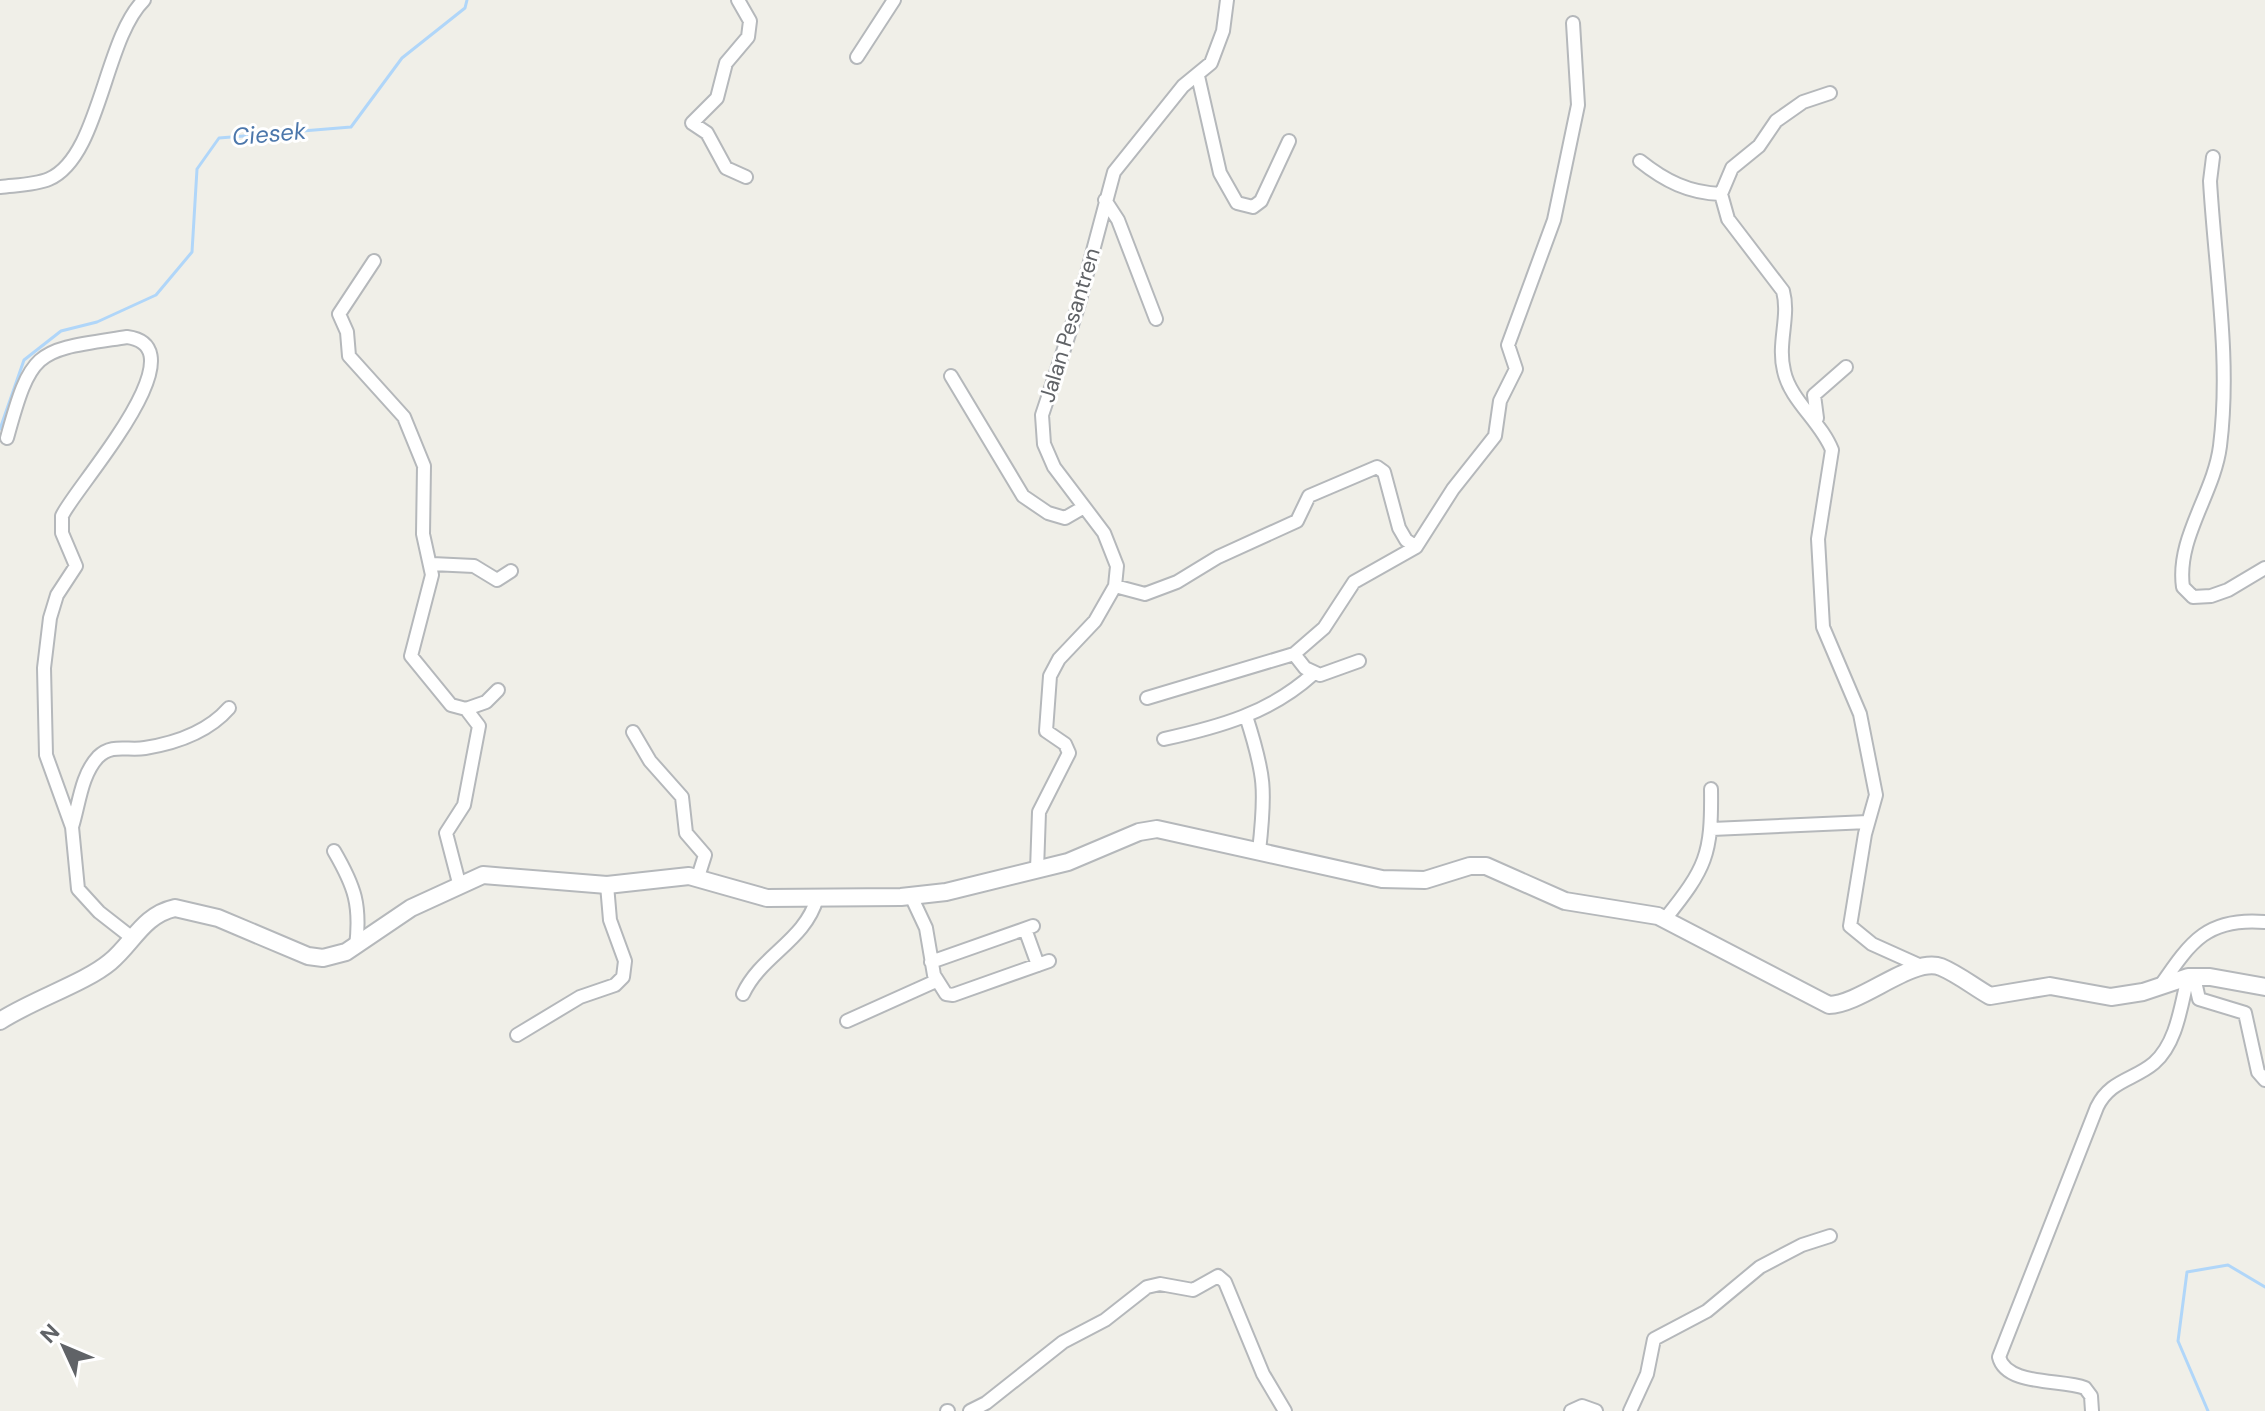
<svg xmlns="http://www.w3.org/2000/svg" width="2265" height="1411" font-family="'DM Sans',sans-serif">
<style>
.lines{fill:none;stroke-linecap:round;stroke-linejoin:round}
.stream{stroke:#b0d6f9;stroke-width:3}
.minor-casing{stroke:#b5b8bb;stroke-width:16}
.tertiary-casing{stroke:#b5b8bb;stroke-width:20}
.minor{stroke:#fff;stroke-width:12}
.tertiary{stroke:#fff;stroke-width:16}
.labels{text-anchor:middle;stroke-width:6;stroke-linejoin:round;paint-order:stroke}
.street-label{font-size:22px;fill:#606367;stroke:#fff}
.water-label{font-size:24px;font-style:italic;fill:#4c77ab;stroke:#fff}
</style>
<rect width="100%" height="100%" fill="#f0efe8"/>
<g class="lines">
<path class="stream" d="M0,429l24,-69 37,-29 36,-9 59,-27 36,-43 5,-83 22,-31 132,-11 51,-69 63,-50 2,-8
M2208,1411l-30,-70 9,-69 41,-7 37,22"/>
<defs>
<path id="minor" d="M738,0l12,21 -2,16 -22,26 -9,35 -25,25 15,10 19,35 20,9
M857,57l37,-57
M1198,76l22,97 17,30 16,4 8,-6 28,-60
M2213,157l-3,24c5,87 21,178 10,265 -6,48 -44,92 -37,141l10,10 18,-1 17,-6 37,-22
M1640,161c25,20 49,32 81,33l7,25 55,72c7,26 -6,52 1,80 6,29 37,51 48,79l-14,89 5,88 37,87 16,81 -11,39 -15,92 22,18 49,22
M0,187c16,-2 35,-2 49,-8 51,-22 55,-140 95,-179
M1721,194l11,-26 27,-22 17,-25 27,-19 27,-9
M1105,200l13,20 38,99
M374,261l-35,53 8,18 2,24 55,61 20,49 -1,68 9,41 -21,81 40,49 15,4 13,17 -15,79 -18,28 13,50
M951,376l72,120 25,17 17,5 19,-11
M1817,418l-3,-23 32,-28
M7,438c25,-92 30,-87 120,-101 77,10 -55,154 -65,179v17l14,33 -19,29 -7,23 -6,50 2,87 26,72 6,62 21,23 32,25
M432,564l42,2 23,14 14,-9
M1115,586l30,8 32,-12 41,-25 79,-36 12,-25 68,-29 7,5 15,56 7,12 10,7 37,-58 42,-53 5,-35 16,-32 -8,-24 46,-125 24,-115 -5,-82
M1294,654l11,14 15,7 39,-14
M1147,698l147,-44 30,-26 30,-46 62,-35
M466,709l20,-7 12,-12
M1246,716c19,59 20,74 13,135
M633,732l17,29 32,36 4,36 19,22 -7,22
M1164,739c55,-12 106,-26 149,-65
M72,827c7,-22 9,-52 26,-70 14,-14 30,-6 47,-9 31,-5 63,-16 84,-40
M1712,829l156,-7
M334,851c21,36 27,54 22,96
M1037,870l2,-58 30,-59 -4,-9 -19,-13 4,-55 9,-17 36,-38 20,-35 2,-20 -13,-33 -50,-66 -10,-23 -2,-29 36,-108 36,-135 69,-86 28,-23 12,-32 4,-31
M911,896l15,32 8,47 12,19 7,1 96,-34
M1665,919c41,-51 47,-64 46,-130
M1025,929l13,36
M931,962l102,-36
M2194,977l5,22 46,14 13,59 7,8
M2161,985c30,-44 47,-68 104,-63
M743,994c18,-39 62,-53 74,-96
M847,1021l89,-40
M517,1035l63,-38 35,-12 8,-8 2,-16 -15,-41 -3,-35
M947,1411h1
M970,1411l16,-8 77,-61 42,-22 42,-33 13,-3 33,6 25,-14 7,6 38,92 22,37
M1571,1411l11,-5 14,5
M1630,1411l17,-37 7,-35 53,-28 53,-44 42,-22 28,-9
M2092,1411l-1,-15 -6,-8c-23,-9 -79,-2 -86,-31l98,-250c13,-27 37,-27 57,-44 23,-20 27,-58 34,-86"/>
<path id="tertiary" d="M0,1021c32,-21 85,-38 110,-59 23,-19 33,-47 65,-54l43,10 90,38 15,2 23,-6 65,-44 72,-33 124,10 82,-9 78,22 134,-1 45,-5 122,-30 71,-30 18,-3 225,50 43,1 45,-14h16l79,35 93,15 171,89c33,-1 84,-49 112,-38 17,7 33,20 49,29l60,-10 61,11 32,-5 45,-15h22l55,10"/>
</defs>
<use href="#minor" class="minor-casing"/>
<use href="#tertiary" class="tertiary-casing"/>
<use href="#minor" class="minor"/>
<use href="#tertiary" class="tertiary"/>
</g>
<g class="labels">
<g class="street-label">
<text transform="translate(1069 325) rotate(-73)" y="8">Jalan Pesantren</text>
</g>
<g class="water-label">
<text transform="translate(269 134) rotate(-5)" y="8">Ciesek</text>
</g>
</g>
<g transform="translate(64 1347) rotate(314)" stroke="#ffffff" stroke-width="6" paint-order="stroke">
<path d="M0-6L14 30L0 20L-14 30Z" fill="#606367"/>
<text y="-12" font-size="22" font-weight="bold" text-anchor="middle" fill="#606367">N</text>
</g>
</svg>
